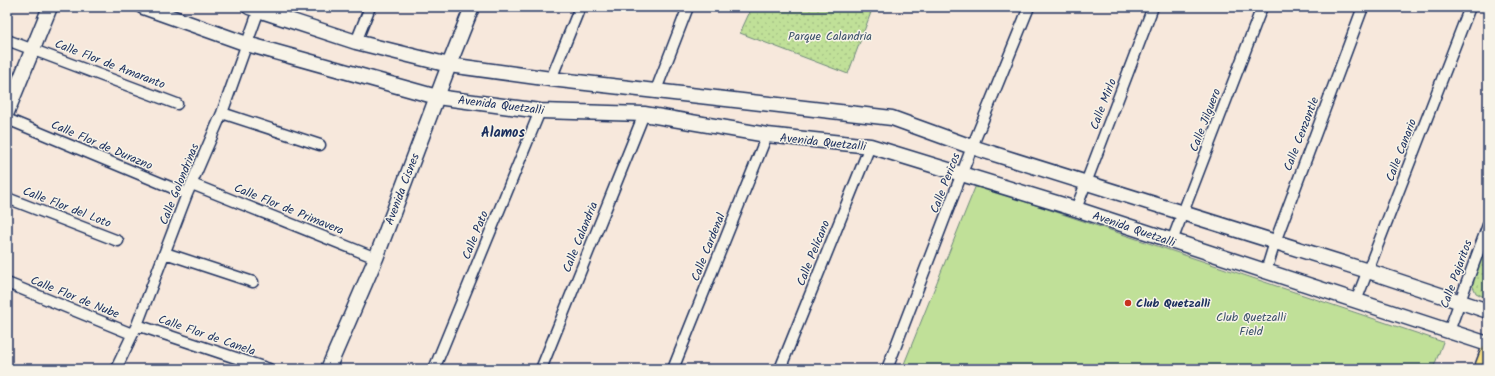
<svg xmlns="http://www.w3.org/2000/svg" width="1495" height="376" font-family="Kalam,sans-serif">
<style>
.green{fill:url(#green-dots);stroke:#6e887b}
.pitch{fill:#c0e098;stroke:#6e887b}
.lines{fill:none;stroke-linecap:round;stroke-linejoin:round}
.minor-casing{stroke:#1b2f5e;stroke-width:13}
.secondary-casing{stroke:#1b2f5e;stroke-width:17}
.primary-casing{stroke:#1b2f5e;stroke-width:18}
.minor{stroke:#f7f3e8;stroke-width:10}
.secondary{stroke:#f7f3e8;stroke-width:14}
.primary{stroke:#fae180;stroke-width:15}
.poi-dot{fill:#c8321e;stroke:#f7f3e8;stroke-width:1.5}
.labels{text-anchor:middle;stroke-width:3;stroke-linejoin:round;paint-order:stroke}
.park-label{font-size:12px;fill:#3c526a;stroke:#f7f3e8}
.street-label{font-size:12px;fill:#1b2f5e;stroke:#f7f3e8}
.poi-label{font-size:12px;font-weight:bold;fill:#1b2f5e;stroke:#f7f3e8;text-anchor:start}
.quarter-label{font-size:14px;font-weight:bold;fill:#1b2f5e;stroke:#f7f3e8}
</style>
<defs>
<pattern id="green-dots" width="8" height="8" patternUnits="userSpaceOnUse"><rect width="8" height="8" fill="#c0e098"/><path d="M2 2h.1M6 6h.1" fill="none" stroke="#a4c085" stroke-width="1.8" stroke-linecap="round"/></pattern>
</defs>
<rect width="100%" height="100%" fill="#f7e8dc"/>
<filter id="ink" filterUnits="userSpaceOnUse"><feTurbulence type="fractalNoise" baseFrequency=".025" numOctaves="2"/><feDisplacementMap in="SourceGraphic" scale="8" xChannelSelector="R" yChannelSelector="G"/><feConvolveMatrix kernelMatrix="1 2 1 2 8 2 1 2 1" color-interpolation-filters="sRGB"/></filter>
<g filter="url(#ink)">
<path class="green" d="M752,7h121l-25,67 -108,-41z
M1488,225v74l-12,-6 -5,-11z"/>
<path class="pitch" d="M976,185l467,157 -10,27h-531z"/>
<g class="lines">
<defs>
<path id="minor" d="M7,40l170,64
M356,42l14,-35
M551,79l29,-72
M656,90l32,-83
M222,113l98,32
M7,119l180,75
M192,184l184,74
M7,198l111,43
M1076,209l77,-202
M1172,241l90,-234
M165,253l88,29
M1266,271l9,-29 88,-235
M7,283l125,51
M1356,301l114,-294
M137,325l132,44
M1449,331l39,-106
M116,369l21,-44 50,-131 35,-81 38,-106
M434,369l106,-258
M541,369l103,-255
M673,369l94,-234
M780,369l90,-223
M887,369l85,-222 57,-140"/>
<path id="secondary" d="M143,7l104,37 190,53 103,14 104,3 123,21 103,11 206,63 412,135
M249,7l107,35 93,23 102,14 341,39 80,29 396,124 120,40
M7,112l43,-105
M328,369l48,-111 73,-193 23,-58"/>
<path id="primary" d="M1482,369l6,-16"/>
</defs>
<use href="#minor" class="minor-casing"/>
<use href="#secondary" class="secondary-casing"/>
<use href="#primary" class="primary-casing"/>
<use href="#minor" class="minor"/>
<use href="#secondary" class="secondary"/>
<use href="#primary" class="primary"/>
</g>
</g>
<circle class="poi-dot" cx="1128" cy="303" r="4"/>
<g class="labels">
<g class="park-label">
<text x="830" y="40">Parque Calandria</text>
<text x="1251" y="321">Club Quetzalli<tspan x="1251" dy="14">Field</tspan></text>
</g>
<g class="street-label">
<text transform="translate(110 64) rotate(21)" y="4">Calle Flor de Amaranto</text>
<text transform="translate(1103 104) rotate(-69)" y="4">Calle Mirlo</text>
<text transform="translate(501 105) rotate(7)" y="4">Avenida Quetzalli</text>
<text transform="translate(1205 120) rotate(-69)" y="4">Calle Jilguero</text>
<text transform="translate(1301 134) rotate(-69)" y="4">Calle Cenzontle</text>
<text transform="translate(823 142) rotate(6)" y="4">Avenida Quetzalli</text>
<text transform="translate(102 145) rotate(23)" y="4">Calle Flor de Durazno</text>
<text transform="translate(1401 150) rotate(-69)" y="4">Calle Canario</text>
<text transform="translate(945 183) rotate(-69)" y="4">Calle Pericos</text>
<text transform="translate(179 184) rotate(-68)" y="4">Calle Golondrinas</text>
<text transform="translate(402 189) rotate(-69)" y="4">Avenida Cisnes</text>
<text transform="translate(67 207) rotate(21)" y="4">Calle Flor del Loto</text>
<text transform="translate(289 209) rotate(22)" y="4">Calle Flor de Primavera</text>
<text transform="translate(1134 229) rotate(19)" y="4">Avenida Quetzalli</text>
<text transform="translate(475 235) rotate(-68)" y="4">Calle Pato</text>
<text transform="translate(580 237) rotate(-68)" y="4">Calle Calandria</text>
<text transform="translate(708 247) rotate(-68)" y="4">Calle Cardenal</text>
<text transform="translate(813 253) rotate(-68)" y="4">Calle Pelícano</text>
<text transform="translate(1456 274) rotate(-70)" y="4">Calle Pajaritos</text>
<text transform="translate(75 297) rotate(22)" y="4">Calle Flor de Nube</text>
<text transform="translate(207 335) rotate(19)" y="4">Calle Flor de Canela</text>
</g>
<g class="poi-label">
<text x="1136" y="307">Club Quetzalli</text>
</g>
<g class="quarter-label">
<text x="503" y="137">Alamos</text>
</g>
</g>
<rect width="1495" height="376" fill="none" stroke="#f7f3e8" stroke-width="24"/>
<rect x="12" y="12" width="1471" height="352" fill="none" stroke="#1b2f5e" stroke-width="1.5" filter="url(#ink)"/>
</svg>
